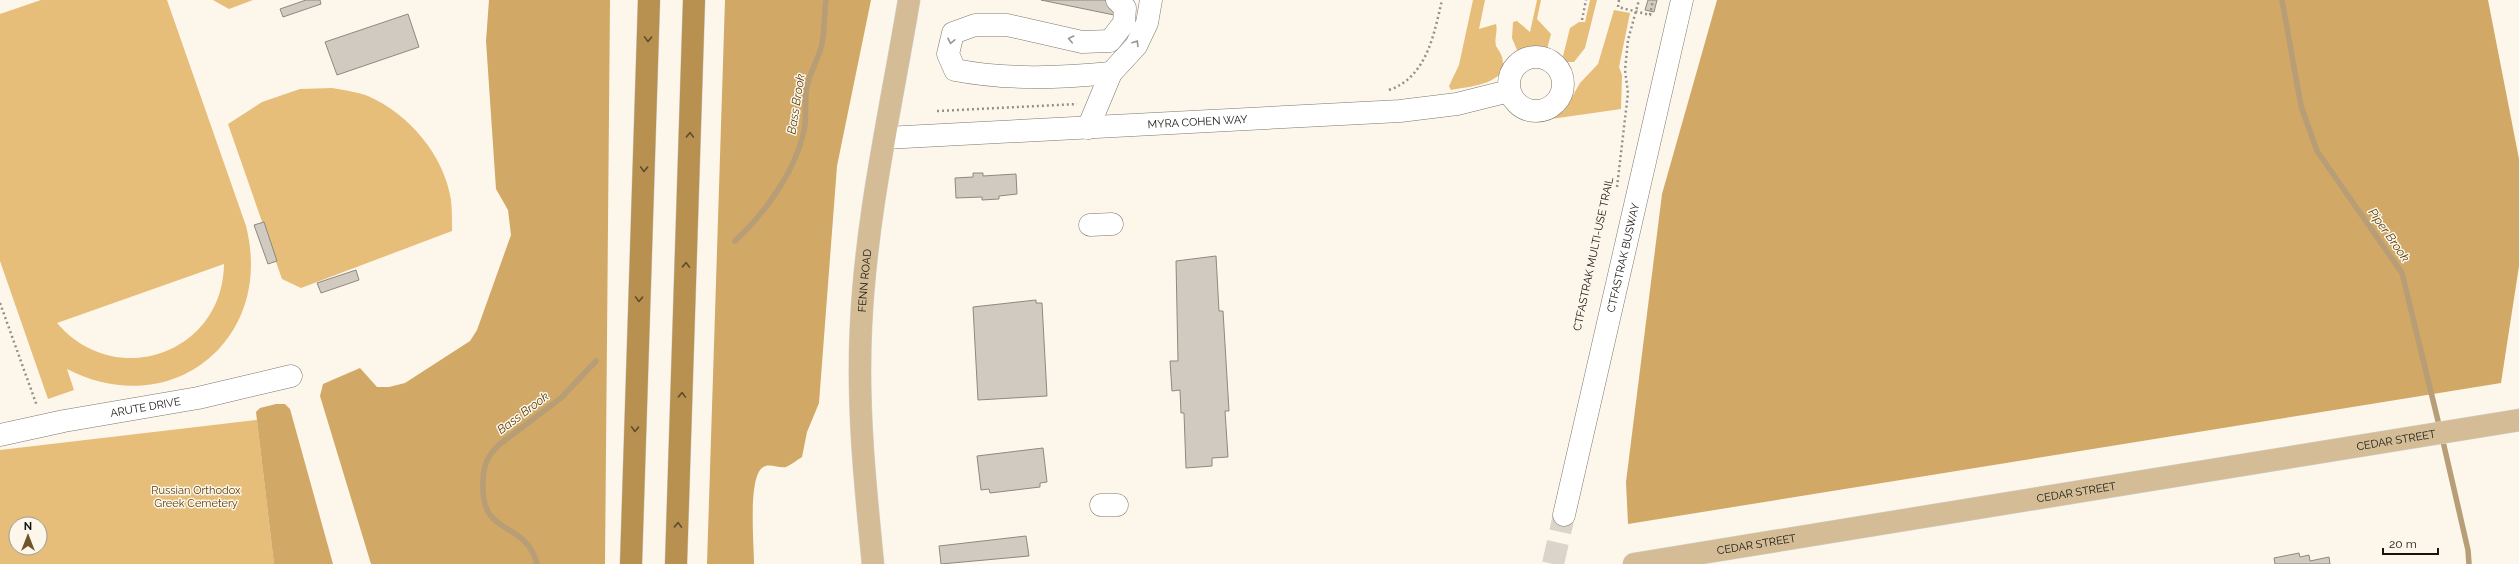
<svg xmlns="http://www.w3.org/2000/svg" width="2519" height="564" font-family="Raleway,sans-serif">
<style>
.green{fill:#e6bd79;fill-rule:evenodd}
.forest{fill:#d1a865}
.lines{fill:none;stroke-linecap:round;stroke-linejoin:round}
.stream{stroke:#b79e77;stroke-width:5.5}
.building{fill:#d1cac0;stroke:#8f887f}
.minor-tunnel{stroke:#dad4ca;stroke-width:22;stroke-dasharray:22 11;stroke-linecap:butt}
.minor-casing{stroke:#7c766c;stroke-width:23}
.major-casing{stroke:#d5d5d4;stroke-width:23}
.highway-casing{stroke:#d5d5d4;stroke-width:23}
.path{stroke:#948f87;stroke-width:2.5;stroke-dasharray:2 3;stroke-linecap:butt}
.minor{stroke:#fff;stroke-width:22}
.major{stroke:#d4bd96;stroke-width:22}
.highway{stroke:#b89150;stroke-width:22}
.oneway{stroke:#5f4d2d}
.oneway2{stroke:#979694}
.labels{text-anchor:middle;stroke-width:3;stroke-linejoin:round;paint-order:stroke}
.street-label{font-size:11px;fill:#171511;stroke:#fdf6eb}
.park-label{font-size:11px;fill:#5d420b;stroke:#fdf6eb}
.water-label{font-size:12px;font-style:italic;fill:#573c02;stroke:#fdf6eb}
</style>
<rect width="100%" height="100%" fill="#fdf6eb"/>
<path class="green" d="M41,0h126l79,226c29,113 -74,197 -179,143l7,21 -26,9 -48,-138v-247zM224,264c-1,90 -109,127 -167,59z
M213,0h40l-24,9z
M1473,0h12l-6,29 17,-5c2,7 -2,15 0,22 2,4 5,7 6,11 8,28 -33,29 -51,33l-2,-4 10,-21z
M1537,0h4l-4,19 14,15 -4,15 -30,1 -5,-12 1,-16 4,-1 13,11z
M1590,0h7l-12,48 -11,14h-7l-4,-6 7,-28 9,-6h6z
M1614,10l16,3 -11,54 3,8 -1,34 -70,10 13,-8 16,-28 18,-19z
M332,88c11,2 25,4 36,8 41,18 76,59 83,104 1,10 1,21 1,31l-151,57 -19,-9 -54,-155 34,-22 38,-13z
M257,420l17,144h-274v-114zM16,524h24v24h-24z"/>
<path class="forest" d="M489,0h121l-5,564h-234l-51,-168 3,-12 37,-16 17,19h12l16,-4 65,-42 7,-11 34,-95 -3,-25 -12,-21 -10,-148z
M725,0h146l-34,166 -18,237 -12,29 -5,25c-5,3 -11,8 -16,10 -7,2 -17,-5 -24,1 -14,11 -8,77 -8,96h-47z
M1717,0h771l31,159v107l-18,117 -873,141 -2,-42 36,-288z
M276,404h9l5,5 43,155h-59l-18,-152 4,-4z"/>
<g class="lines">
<path class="stream" d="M2282,0l19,106 16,45 85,122 38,156
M735,241c30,-28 60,-69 69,-110 3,-15 0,-30 3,-45 3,-13 10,-25 14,-38 4,-15 3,-32 5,-48
M2442,437l26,113 1,14
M537,564c-12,-46 -57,-25 -54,-82 0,-17 5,-27 17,-38l61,-46 35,-37"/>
</g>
<path class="building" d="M306,0h14l1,4 -38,13 -3,-8z
M1041,0h76l-3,15z
M1648,0h9l-3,12 -9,-2z
M408,14l11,33 -82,28 -12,-33z
M973,173h10v3l33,-2 1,20 -18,2v3l-17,1v-3l-26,1 -1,-20 18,-1z
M264,222l13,39 -9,3 -14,-39z
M1216,256l3,55h4l6,100h-4l3,46 -16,1v8l-26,2 -2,-55h-3l-1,-23 -8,1 -2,-30h8l-2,-100z
M356,270l3,10 -38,13 -4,-10z
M1036,300v3h6l5,93 -69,4 -5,-93z
M1043,448l4,34 -7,1v4l-50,6 -1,-4 -8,1 -4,-34z
M1026,536l3,20 -88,8 -2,-18z
M2299,553l1,4 9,-2 1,6 19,-4 1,7h-55l-1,-6z"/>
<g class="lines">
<path class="minor-tunnel" d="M1553,564l11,-49"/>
<defs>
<g id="minor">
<circle cx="1536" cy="84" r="27"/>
<path d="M1111,73c-52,5 -104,7 -156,-3l-7,-16 5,-21 22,-8h32l75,17 28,-1 14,-18 1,-15 -8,-8"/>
<path d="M1088,128l23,-55 25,-27 11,-23 4,-23"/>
<path id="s1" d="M885,138l515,-27 57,-7 52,-13"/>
<path d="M1090,225l22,-1"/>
<path id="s2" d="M0,435l64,-14 134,-23 93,-22"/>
<path d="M1101,505h16"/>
<path id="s3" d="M1564,515l118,-515"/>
</g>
<g id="major">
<path id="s4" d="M873,564c-8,-80 -16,-158 -12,-238 5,-110 30,-218 48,-326"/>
<path id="s5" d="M1634,564l885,-144"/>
</g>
<path id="highway" d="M631,564l18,-564
M676,564l18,-564"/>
</defs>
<use href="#minor" class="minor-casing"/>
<use href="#major" class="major-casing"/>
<use href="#highway" class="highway-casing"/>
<path class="path" d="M1619,0l-1,7 32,8 3,-15
M1582,20l4,-20
M1389,90c38,-13 45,-56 53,-90
M937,111l140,-7
M1617,187l11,-94 -3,-23 3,-30 11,-40
M0,303l37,103"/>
<use href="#minor" class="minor"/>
<use href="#major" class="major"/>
<use href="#highway" class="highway"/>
</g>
<defs><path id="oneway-chevron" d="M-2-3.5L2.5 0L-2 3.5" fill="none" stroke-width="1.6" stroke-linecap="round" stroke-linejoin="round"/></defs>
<g class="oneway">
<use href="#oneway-chevron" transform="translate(648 39) rotate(92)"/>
<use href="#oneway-chevron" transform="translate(690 135) rotate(-88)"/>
<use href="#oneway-chevron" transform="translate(644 169) rotate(92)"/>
<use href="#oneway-chevron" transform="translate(686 265) rotate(-88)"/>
<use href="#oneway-chevron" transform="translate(639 299) rotate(92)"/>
<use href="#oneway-chevron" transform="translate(682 395) rotate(-88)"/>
<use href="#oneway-chevron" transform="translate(635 429) rotate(92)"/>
<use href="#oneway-chevron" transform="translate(678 525) rotate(-88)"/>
</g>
<g class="oneway2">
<use href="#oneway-chevron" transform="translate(1071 39) rotate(-168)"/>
<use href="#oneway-chevron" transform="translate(951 41) rotate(102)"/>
<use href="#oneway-chevron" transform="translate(1136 43) rotate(-58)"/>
</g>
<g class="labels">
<g class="street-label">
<text dy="4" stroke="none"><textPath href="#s1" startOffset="313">MYRA COHEN WAY</textPath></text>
<text transform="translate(1593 254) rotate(-78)" y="4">CTFASTRAK MULTI-USE TRAIL</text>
<text dy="4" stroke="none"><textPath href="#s3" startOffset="264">CTFASTRAK BUSWAY</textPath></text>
<text dy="4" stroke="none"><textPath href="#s4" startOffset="284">FENN ROAD</textPath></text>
<text dy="4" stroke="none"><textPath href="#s2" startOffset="148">ARUTE DRIVE</textPath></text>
<text dy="4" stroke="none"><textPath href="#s5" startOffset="772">CEDAR STREET</textPath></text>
<text dy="4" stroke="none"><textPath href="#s5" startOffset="448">CEDAR STREET</textPath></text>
<text dy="4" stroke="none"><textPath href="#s5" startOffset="124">CEDAR STREET</textPath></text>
</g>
<g class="park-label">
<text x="196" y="494">Russian Orthodox<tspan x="196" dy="13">Greek Cemetery</tspan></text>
</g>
<g class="water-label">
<text transform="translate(796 104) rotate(-81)" y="4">Bass Brook</text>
<text transform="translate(2389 235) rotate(55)" y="4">Piper Brook</text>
<text transform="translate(523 413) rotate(-37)" y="4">Bass Brook</text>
</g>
</g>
<g transform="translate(28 536)"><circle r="19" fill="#fdf6eb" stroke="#a19c94"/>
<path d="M0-3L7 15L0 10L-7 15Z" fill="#6f5527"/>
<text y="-6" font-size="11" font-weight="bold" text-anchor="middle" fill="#171511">N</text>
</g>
<path d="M2383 548v6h55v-6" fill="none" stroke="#171511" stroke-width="2"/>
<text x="2389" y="548" font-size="12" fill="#171511" stroke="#fdf6eb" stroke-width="3" paint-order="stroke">20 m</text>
</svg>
